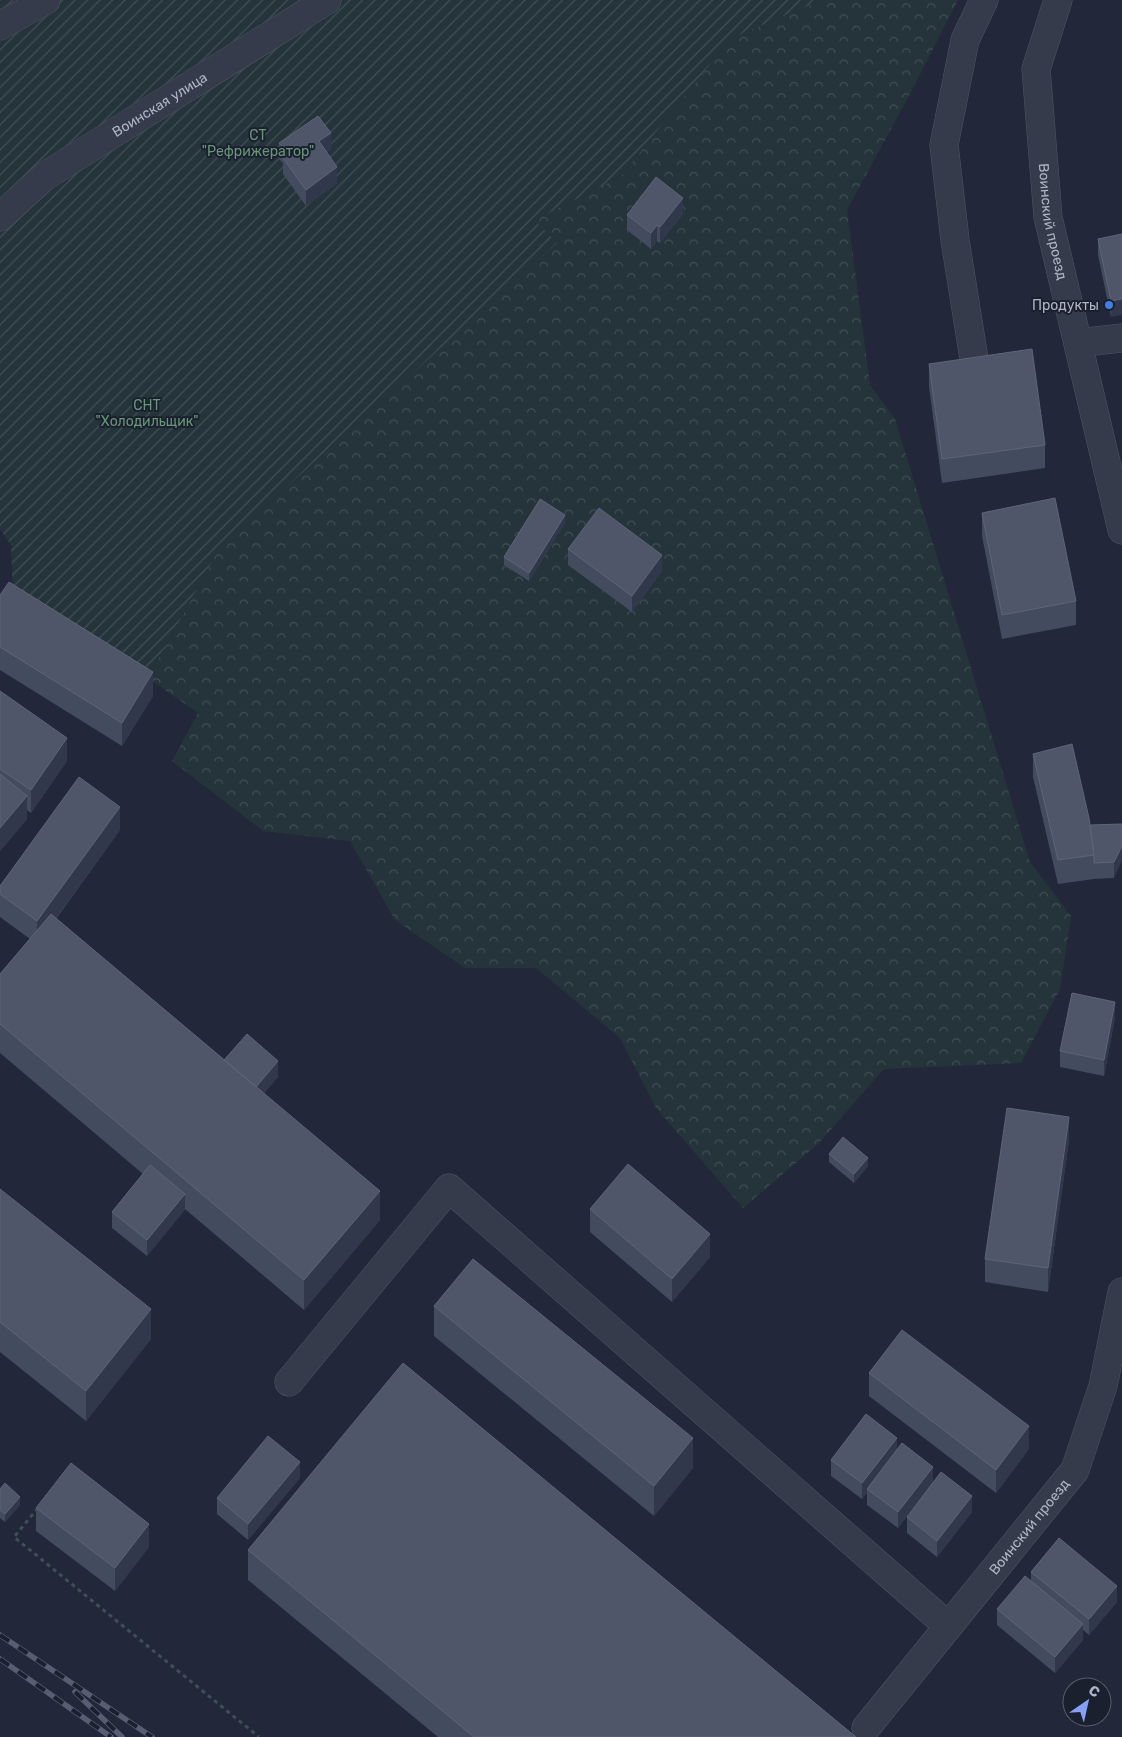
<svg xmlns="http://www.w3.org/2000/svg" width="1122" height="1737" font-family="Rubik,sans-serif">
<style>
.forest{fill:url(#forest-crowns)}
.garden{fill:url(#garden-furrows)}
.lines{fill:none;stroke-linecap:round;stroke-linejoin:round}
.minor-casing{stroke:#505564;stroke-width:29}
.path{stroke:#3e5055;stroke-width:3;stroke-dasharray:4 4;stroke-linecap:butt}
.minor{stroke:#353b4a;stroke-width:28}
.rail-casing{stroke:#575e71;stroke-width:5.5}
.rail{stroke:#1b202e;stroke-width:4;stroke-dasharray:11;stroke-linecap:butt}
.wall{fill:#434b5f}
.shaded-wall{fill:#31384b}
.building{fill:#4f566a;stroke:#5e6578}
.shop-dot{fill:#3f7fe0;stroke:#1b202e;stroke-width:2}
.labels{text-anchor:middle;stroke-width:4;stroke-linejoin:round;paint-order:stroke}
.street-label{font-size:14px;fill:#b0b5c6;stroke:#1b202e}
.park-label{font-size:14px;fill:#689679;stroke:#1b202e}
.poi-label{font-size:14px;fill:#b0b5c6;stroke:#1b202e;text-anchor:end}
</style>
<defs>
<pattern id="forest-crowns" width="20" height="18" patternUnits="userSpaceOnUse" patternTransform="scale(1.25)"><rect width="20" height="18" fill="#24343a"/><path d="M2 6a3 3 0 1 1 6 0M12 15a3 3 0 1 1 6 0" fill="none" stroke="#414f55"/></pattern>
<pattern id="garden-furrows" width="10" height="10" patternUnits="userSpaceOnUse" patternTransform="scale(1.25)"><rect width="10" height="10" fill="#24343a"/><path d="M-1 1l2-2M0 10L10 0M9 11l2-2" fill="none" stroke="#414f55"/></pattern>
</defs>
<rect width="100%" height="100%" fill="#222839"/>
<path class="forest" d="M822,0h136l-48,94 -63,116 23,175 25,34 135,443 41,54 -11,73 -39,74 -137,6 -66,75 -75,64 -87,-100 -36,-70 -84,-70h-71l-70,-48 -45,-79 -87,-10 -91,-70 26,-48 -50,-35 72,-131 336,-304 -22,-23 86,-43 111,-139z"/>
<path class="garden" d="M0,0h822l-91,38 -111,139 -85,43 22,23 -337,304 -72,131 -135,-84 -2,-49 -11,-16z"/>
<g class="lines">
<defs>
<g id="minor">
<path id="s1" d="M1058,0l-22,69 12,148 74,313"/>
<path d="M0,26l46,-26"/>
<path id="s2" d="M0,217l45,-41 282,-176"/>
<path d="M1078,343l44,-5"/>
<path d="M975,365l-20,-125 -11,-95 21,-105 19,-40"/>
<path d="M289,1382l160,-194 499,438"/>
<path id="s3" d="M866,1728l209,-258 28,-84 19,-94"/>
</g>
</defs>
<use href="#minor" class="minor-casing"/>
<path class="path" d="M38,1508l-24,29 245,200"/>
<use href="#minor" class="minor"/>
<defs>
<path id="rail" d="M0,1635l152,102
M0,1659l111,78
M75,1692l47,45"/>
</defs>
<use href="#rail" class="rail-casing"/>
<use href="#rail" class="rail"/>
</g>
<path class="wall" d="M279,143l52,6 -4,3 10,31 -31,23 -23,-32v-11l-4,-4z
M683,214l-23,29 -3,-2 -6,8 -24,-19v-15z
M1122,234l-11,83 -13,-62v-16z
M929,364l116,81v23l-103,15 -13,-96z
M982,513l94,88v24l-74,14 -20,-103z
M565,523l-36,58 -25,-16v-8z
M568,549l94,22 -30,41 -64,-47z
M0,595l153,101 -31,50 -122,-76z
M0,691l67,70 -36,52 -4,-3v9l-27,32z
M1033,754l57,71 32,-1 -8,54 -20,1 -36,5 -25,-107z
M120,830l-64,89 168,141 54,17 -14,16 116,127 -76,90 -119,-101 -38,47 -35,-28v-16l31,-38 -143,-121v-79l30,-35 -30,-22v-31z
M1115,1018l-11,58 -44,-9v-16z
M1069,1140l-21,152 -63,-10v-23z
M829,1154l39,12 -14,17 -25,-21z
M0,1189l151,150 -65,82 -86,-69z
M590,1209l120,48 -38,45 -82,-70z
M434,1306l259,162 -39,48 -220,-180z
M869,1373l160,76 -33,44 -127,-97z
M897,1449l36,33 -35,46 -31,-23v-12l-5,6 -31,-23v-16z
M300,1478l-52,62 -31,-26v-16z
M0,1489l20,16 -15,17 -5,-4z
M36,1508l113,39 -34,44 -79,-60z
M972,1512l-35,45 -30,-24v-16z
M248,1550l608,187h-418l-190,-157z
M1031,1572l86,30 -28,33 -6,-5v10l-28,33 -58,-48v-16l34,-28z"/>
<path class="shaded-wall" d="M331,133v16l-12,8v-16z
M337,167v16l-31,23v-16z
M683,198v16l-23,29v-16z
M657,225v16l-6,8v-16z
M1122,299v16l-11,2v-16z
M565,515v8l-36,58v-8z
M662,555v16l-30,41v-16z
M153,672v24l-31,50v-23z
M67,738v23l-36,52v-23z
M27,796v23l-27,32v-23z
M120,807v23l-83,114v-23z
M1122,846v15l-8,17v-16z
M1115,1002v16l-11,58v-16z
M278,1061v16l-29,34v-16z
M1069,1117v23l-21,152v-24z
M868,1158v8l-14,17v-9z
M380,1191v29l-76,90v-30z
M185,1194v16l-38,46v-16z
M710,1234v23l-38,45v-23z
M151,1309v30l-65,82v-30z
M1029,1426v23l-33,44v-23z
M693,1438v30l-39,48v-30z
M897,1438v16l-30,35v4l-5,6v-16z
M300,1462v16l-52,62v-16z
M933,1467v15l-35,46v-16z
M972,1496v16l-35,45v-16z
M20,1497v8l-15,17v-8z
M149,1524v23l-34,44v-23z
M1117,1586v16l-28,33v-16z
M1083,1624v16l-28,33v-16z"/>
<path class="building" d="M318,116l13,17 -12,8 18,26 -31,23 -23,-32 5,-4 -9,-11z
M656,177l27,21 -23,29 -3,-2 -6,8 -24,-18z
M1122,234v65l-11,2 -13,-62z
M1032,349l13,96 -103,14 -13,-95z
M1055,498l21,103 -74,14 -20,-102z
M540,499l25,16 -36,58 -25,-16z
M599,508l63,47 -30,41 -64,-47z
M9,582l144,90 -31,51 -122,-76v-52z
M0,691l67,47 -36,52 -31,-21z
M1072,744l17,74 5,37 -36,5 -25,-106z
M0,774l27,22 -27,32z
M79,777l41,30 -83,114 -37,-27v-8z
M1122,824v22l-8,16 -20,1v-8l-4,-30z
M51,914l329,277 -76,89 -304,-256v-50z
M1072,993l43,9 -11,58 -44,-9z
M247,1034l31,27 -22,26 -32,-27z
M1007,1108l62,9 -21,151 -63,-9z
M843,1137l25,21 -14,16 -25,-20z
M628,1164l82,70 -38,45 -82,-70z
M150,1165l35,29 -38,46 -35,-28z
M0,1189l151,120 -65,82 -86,-69z
M473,1259l220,179 -39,48 -220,-180z
M902,1330l127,96 -33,44 -127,-97z
M403,1363l453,374h-382l-226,-187z
M866,1414l31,24 -35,45 -31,-23z
M268,1436l32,26 -52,62 -31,-26z
M902,1443l31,24 -35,45 -31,-23z
M71,1463l78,61 -34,44 -79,-60z
M941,1472l31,24 -35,45 -30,-24z
M5,1483l15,14 -15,17 -5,-4v-21z
M1059,1538l58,48 -28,33 -58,-47z
M1025,1576l58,48 -28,33 -58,-48z"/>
<circle class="shop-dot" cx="1109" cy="305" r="5"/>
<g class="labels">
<g class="street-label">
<text dy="5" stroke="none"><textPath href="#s2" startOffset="196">Воинская улица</textPath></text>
<text dy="5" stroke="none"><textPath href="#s1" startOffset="226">Воинский проезд</textPath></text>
<text dy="5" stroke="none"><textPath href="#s3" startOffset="259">Воинский проезд</textPath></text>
</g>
<g class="park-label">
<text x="258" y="140">СТ<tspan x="258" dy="16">"Рефрижератор"</tspan></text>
<text x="147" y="410">СНТ<tspan x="147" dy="16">"Холодильщик"</tspan></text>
</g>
<g class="poi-label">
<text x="1099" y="310">Продукты</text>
</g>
</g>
<g transform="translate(1087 1702) rotate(34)"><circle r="24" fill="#1b202e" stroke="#575c6b"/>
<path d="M0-4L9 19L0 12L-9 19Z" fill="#85a0f6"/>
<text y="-8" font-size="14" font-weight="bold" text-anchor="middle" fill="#b0b5c6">С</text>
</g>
</svg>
